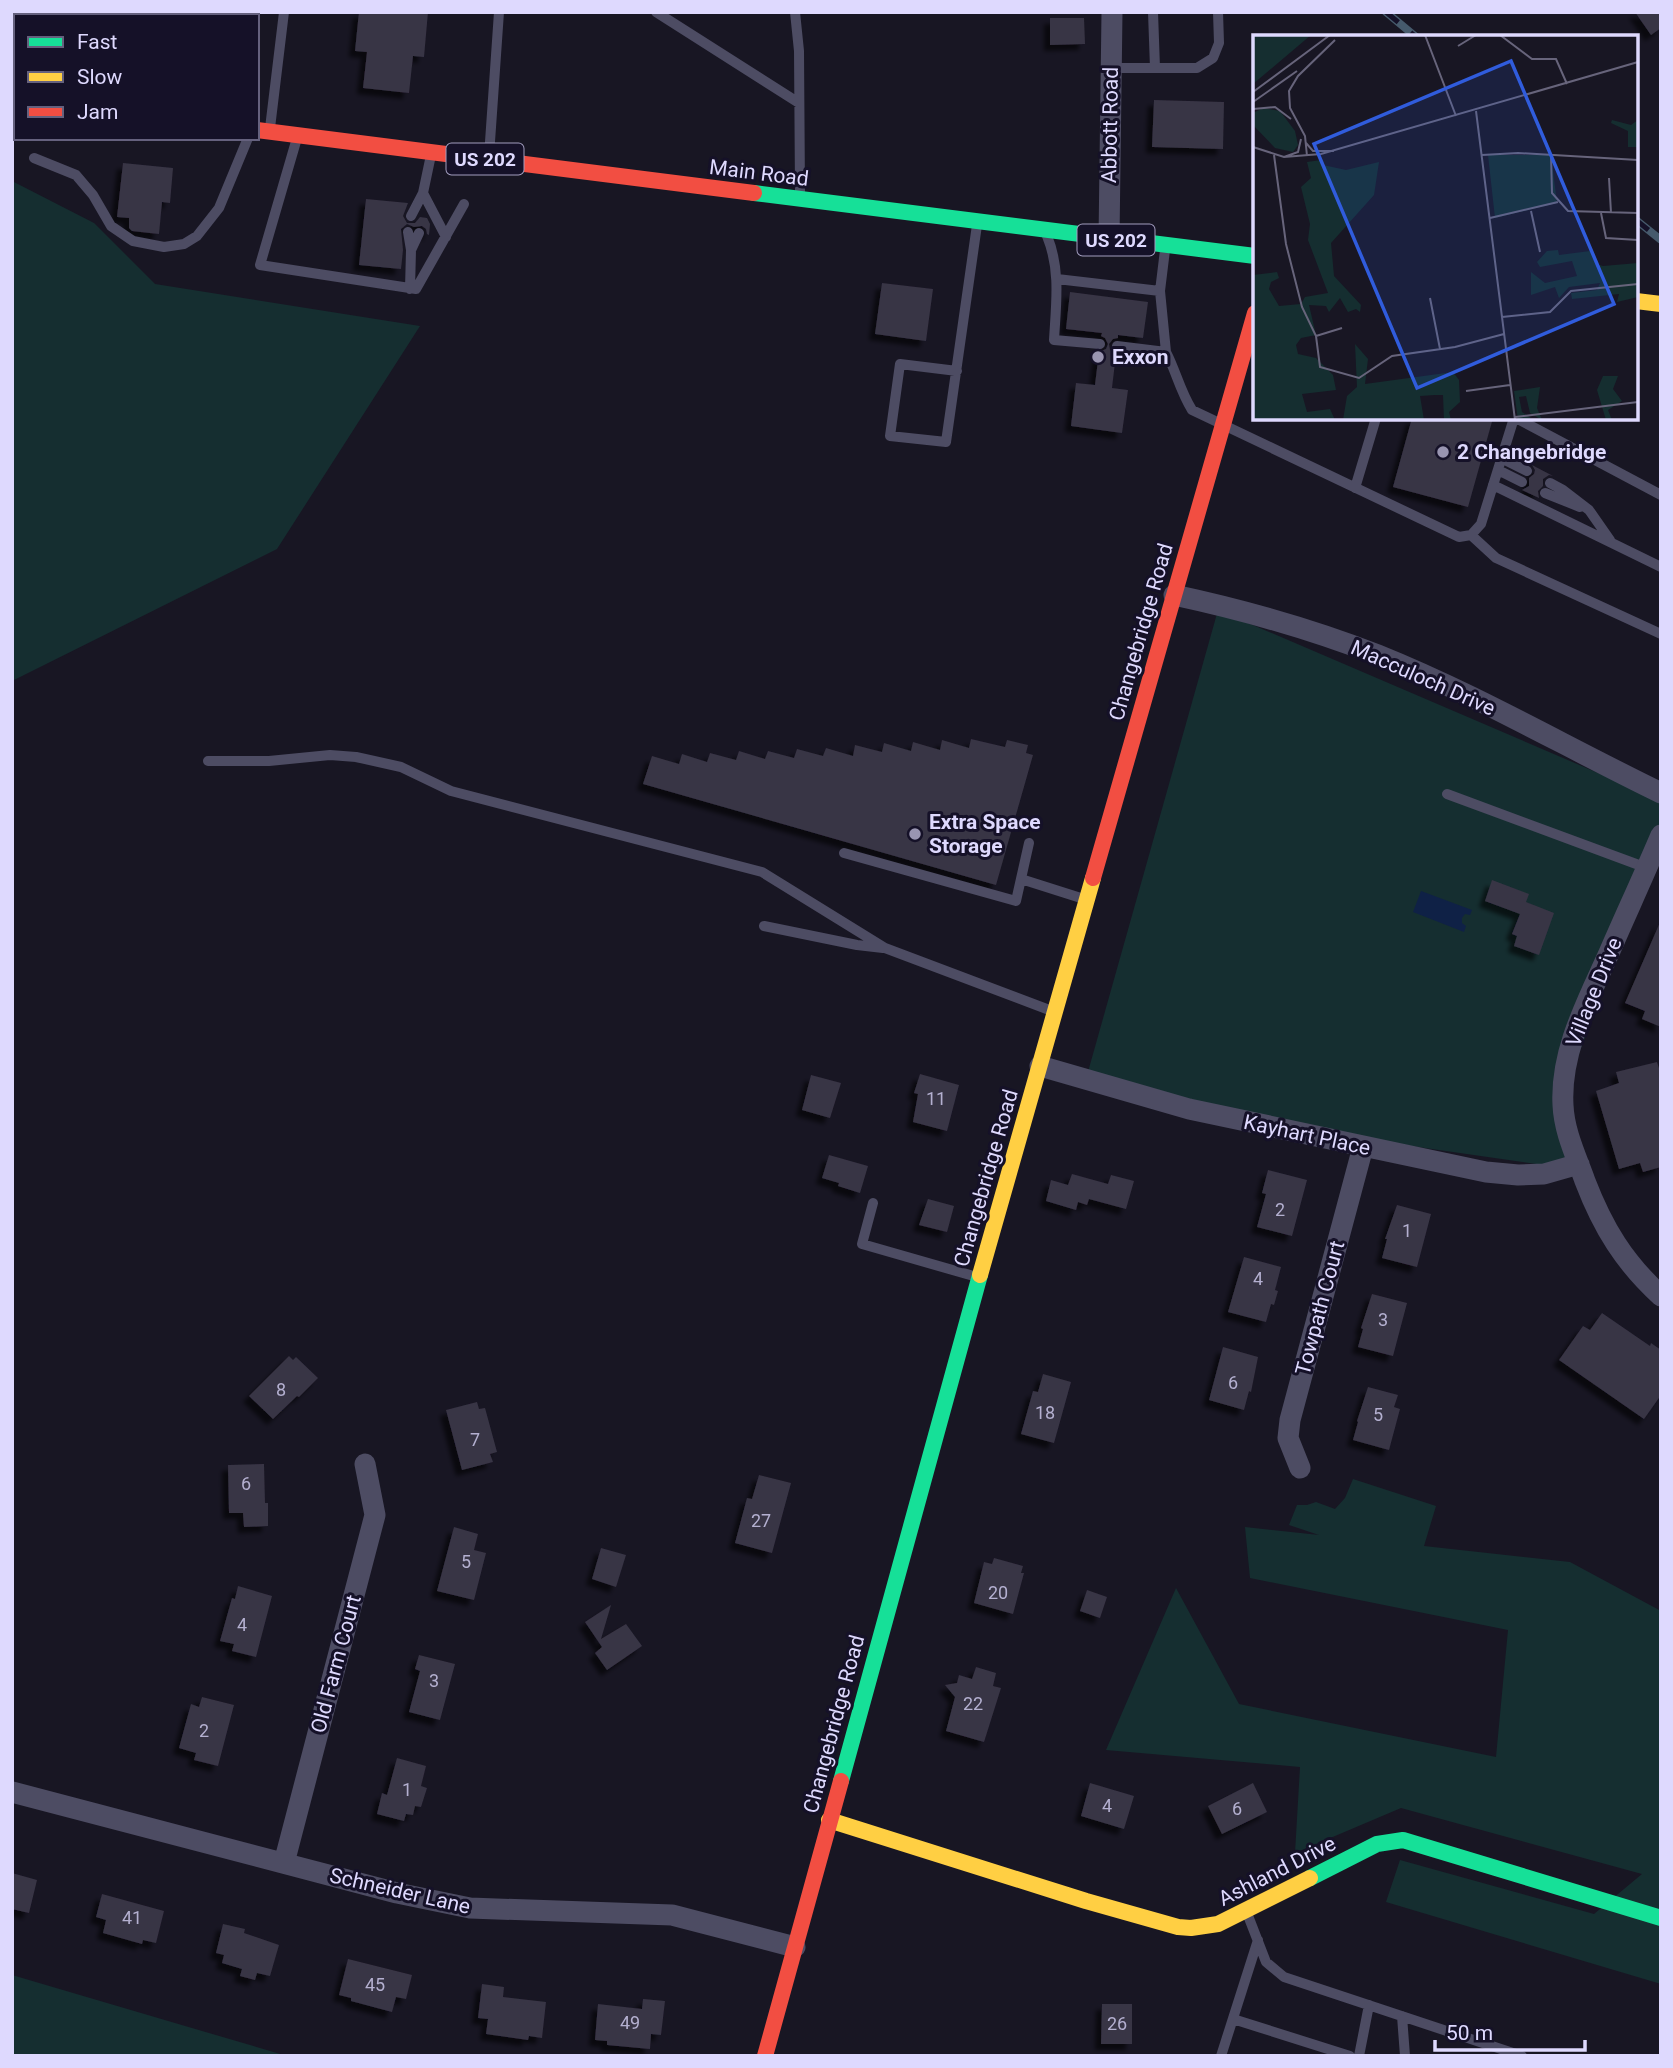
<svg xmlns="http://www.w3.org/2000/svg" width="1673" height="2068" font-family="Roboto,sans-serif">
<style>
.green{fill:#152e30}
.water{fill:#0f2146}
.building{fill:#383445;filter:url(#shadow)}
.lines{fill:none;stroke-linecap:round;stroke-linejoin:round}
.lane{stroke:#4d4c63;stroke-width:10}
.street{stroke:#4d4c63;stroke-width:21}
.fast{stroke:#16e098;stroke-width:16}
.slow{stroke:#ffcf43;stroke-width:16}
.jam{stroke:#f24e42;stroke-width:16}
.rail-casing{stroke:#465a6c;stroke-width:8}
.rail{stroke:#151128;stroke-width:5;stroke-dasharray:16;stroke-linecap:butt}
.poi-dot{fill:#9995b1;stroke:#151128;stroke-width:2.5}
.labels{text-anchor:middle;stroke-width:6;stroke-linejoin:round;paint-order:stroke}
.number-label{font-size:18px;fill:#b4b0d0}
.shield{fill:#151128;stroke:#a29dbe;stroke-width:2}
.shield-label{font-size:19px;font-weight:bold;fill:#ded9fe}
.street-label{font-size:21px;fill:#ded9fe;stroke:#151128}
.poi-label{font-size:21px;font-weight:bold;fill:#ded9fe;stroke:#151128;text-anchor:start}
.inset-road{fill:none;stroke:#67647b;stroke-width:2}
.view{fill:#305cdc;fill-opacity:0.15;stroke:#305cdc;stroke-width:3.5}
.inset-edge{fill:none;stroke:#ded9fe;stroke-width:3.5}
</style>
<defs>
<filter id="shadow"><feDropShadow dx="-6" dy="6" stdDeviation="2" flood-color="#0009"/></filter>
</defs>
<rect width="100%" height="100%" fill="#181623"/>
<path class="green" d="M12,181l82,42 61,61 265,42 -143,223 -265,132z
M1218,610l443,190v43l-92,236 2,90 -361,-52 -126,-31z
M1353,1479l83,27 -12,40 146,16 91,49v373l-275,-82 14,-42 194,54 48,-40 -241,-66 -106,45 5,-86 -194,-17 70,-162 63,116 257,53 12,-127 -258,-52 -5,-51 74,8 -30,-10 8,-20h10l9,-3 19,7 10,-11z
M12,1975l275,81h-275z"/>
<path class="water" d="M1421,891l51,19 -2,5 -5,-1 -3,4v5l4,3 -2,6 -51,-20z"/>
<path class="building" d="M359,12h69l-4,45 -11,-1 -4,37 -46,-5 4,-36 -12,-1z
M1635,12h26v16l-10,7z
M1050,18h34l1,26 -35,1z
M1154,100l70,2 -1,47 -71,-2z
M123,163l50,5 -3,35 -8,-1 -3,32 -27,-3 -3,-3v-10l-12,-1z
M366,199l42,4 -5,13 4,7h8l5,-6 7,1 3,6 -1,11 -2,-1 -1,-5 -4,-3 -8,1 -7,-3 -6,5 2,21 -2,19 -42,-4z
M882,283l51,6 -7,52 -51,-7z
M1070,292l78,10 -5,36 -25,-3v3l-5,1 -4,5 1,6 6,4 -4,34 16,2 -6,43 -51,-7 5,-43 19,2 4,-33 7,-3 2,-5 -3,-6 -4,-2 1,-3 -36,-4z
M1412,418h81l-25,89 -75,-20z
M1532,465l21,11 -4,-1 -6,4v7l-5,5 1,7 -17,-8 7,-4v-8l5,-4 1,-4z
M971,739l34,8 2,-7 21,5 -2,8 7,2 -37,130 -353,-101 9,-28 27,8 3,-10 25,8 3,-9 26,7 3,-9 26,8 3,-8 26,7 3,-9 26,7 3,-8 27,8 2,-11 27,7 2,-9 27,8 2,-9 27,8 2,-10 27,8z
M1492,880l37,14 -3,8 28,11 -15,42 -25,-9 3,-10 -5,-2 8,-20 -35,-13z
M1661,920v107l-19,-8 3,-8 -20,-8z
M1657,1062l4,12v93l-18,5 -3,-9 -21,6 -23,-78 23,-8 -3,-11z
M920,1074l39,11 -12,46 -34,-9 5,-28 -4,-1z
M811,1075l30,8 -11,35 -28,-8z
M829,1155l39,11 -8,27 -22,-7 1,-3 -17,-5z
M1268,1170l39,10 -15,56 -35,-9 9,-33 -4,-1z
M1072,1174l36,10 3,-9 23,6 -8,28 -37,-10 -2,6 -9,-3 -2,8 -30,-9 5,-21 17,5z
M928,1199l26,7 -7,26 -28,-7z
M1397,1205l34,9 -14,53 -35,-9 5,-19h-2z
M1244,1257l37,10 -6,23 3,1 -4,14 -3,-1 -5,18 -38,-10z
M1372,1294l35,9 -14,53 -35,-9 5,-18 -2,-1z
M1602,1313l48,33 1,-3 10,7v45l-17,24 -85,-59 24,-34 7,4z
M1223,1347l35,10 -7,35 -2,-1 -5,19 -35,-10z
M289,1356l4,4 3,-3 22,21 -19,19 -2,-1 -24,23 -24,-23z
M1043,1374l28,8 -17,61 -33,-9 12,-43 5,1z
M1368,1387l30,8 -4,12 6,2 -11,41 -36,-10 5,-18 -1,-1z
M477,1402l2,7 6,-1 12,44 -7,2 3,8 -31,8 -16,-60z
M264,1464l1,39h3v23l-24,1 -1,-14h-14l-1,-48z
M759,1475l32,8 -19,70 -37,-10 12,-45 5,1z
M454,1527l24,7 -4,16 12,3 -12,47 -37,-9z
M601,1548l25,7 -10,32 -24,-8z
M994,1558l29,8 -2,7h3l-11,41 -39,-11 10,-41 8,2z
M238,1586l34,10 -16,61 -24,-6 2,-7 -14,-3 12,-43 3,1z
M1087,1590l20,7 -7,21 -20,-7z
M611,1605l-10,34 25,-15 16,22 -35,24 -12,-17 7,-6 -17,-25z
M419,1655l36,9 -15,56 -31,-8 11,-41 -5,-2z
M976,1667l20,6 -3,13 8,2 -17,54 -38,-11 9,-34 -10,-12 12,-2 2,-8 13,4z
M202,1697l32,8 -16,61 -24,-6 2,-7 -17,-5 12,-44 8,3z
M397,1758l29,8 -5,20 6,2 -6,19 -6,-1 -2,9 -7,-1 -2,7 -27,-7 5,-21 5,2z
M1090,1783l44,13 -10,33 -43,-13z
M1253,1783l14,29 -45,22 -14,-28z
M12,1873l25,7 -8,33 -17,-4z
M102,1894l62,17 -8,32 -13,-3 -1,4 -39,-11 3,-13 -10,-3z
M223,1924l22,5 -1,4 35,12 -9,31 -13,-3 -2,7 -15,-4 2,-7 -20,-6 2,-8 -8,-2z
M348,1959l64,16 -6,24 -10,-2 -4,15 -41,-11v-3l-12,-3z
M482,1984l22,3 -1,10 43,5 -4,36 -13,-2 -1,4 -42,-6 2,-15 -10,-1z
M643,1999l22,2 -4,34 -10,-1 -1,15 -43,-4v-4l-12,-1 3,-36 44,5z
M1102,2004h30v40h-31z"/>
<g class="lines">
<path class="lane" d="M656,12l143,91
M795,12l4,39 1,142
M1153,12l2,56
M1111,68h86l16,-10 6,-15 -1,-31
M270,128l14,-116
M297,138l-37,127 156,24 48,-85
M489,156l10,-144
M34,158l42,17 17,20 18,31 22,15 31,6 20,-3 13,-8 22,-28 29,-70
M423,193l23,44
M411,216l12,-23 8,-38
M408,232l3,18 -1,39
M1047,236c14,34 9,68 7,104l46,4
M411,250l8,-17
M1057,279l103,12
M1117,346l49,6 -6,-61 5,-41
M1166,352c10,19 14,39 26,58l267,127 12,-2 10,-11 33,-106
M957,371l-57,-7 -10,72 56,6 31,-217
M1516,418l145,77
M1501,458l26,13
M1498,470l24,12
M1550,483l13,7 26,20 21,30
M1493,485l168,82
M1355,488l21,-70
M1545,493l35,14
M1471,535l25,23 165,76
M208,761h61l61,-6 26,2 45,10 50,24 311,81 123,76 167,63
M1447,794l200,74
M844,853l172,48 13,-58
M1021,879l63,20
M764,926l93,19 26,3
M873,1203l-11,41 115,33
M1247,1913l19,49 18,15 238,79
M1402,2016l3,40
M1233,2019l117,37
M1221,2056l37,-116
M1359,2056l10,-51"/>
<path class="street" d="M1109,239l3,-227
M1174,595c70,15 137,34 204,60 97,39 188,92 283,138
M1661,835c-17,40 -35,79 -52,118 -21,47 -49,98 -46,152 1,26 13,51 22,76 18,47 39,81 76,115
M1040,1066l149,43 297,63 32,3 26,-1 35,-10
M1300,1468l-12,-30 2,-18 73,-273
M12,1792l385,101 73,15 202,7 123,32
M284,1863l91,-348 -10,-51"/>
<path class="fast" d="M754,193l501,63
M841,1781l139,-506
M1310,1878l67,-34 26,-4 258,78"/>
<path class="slow" d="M1636,301l25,3
M980,1275l113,-397
M829,1820l257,81 92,26 13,1 27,-4 92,-46"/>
<path class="jam" d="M12,70l4,1
M12,92h4
M257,130l497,63
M1093,878l162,-565
M765,2056l76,-275"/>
<defs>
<path id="rail" d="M1386,12l30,25
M1636,220l25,20"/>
</defs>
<use href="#rail" class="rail-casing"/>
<use href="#rail" class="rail"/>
</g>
<g class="poi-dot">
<circle cx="1098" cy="357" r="7"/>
<circle cx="1443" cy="452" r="7"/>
<circle cx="915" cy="834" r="7"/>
</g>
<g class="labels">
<g class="number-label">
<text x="936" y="1105">11</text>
<text x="1280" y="1216">2</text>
<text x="1407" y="1237">1</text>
<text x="1258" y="1285">4</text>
<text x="1383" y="1326">3</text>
<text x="1233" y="1389">6</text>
<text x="281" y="1396">8</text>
<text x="1045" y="1419">18</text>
<text x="1378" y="1421">5</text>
<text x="475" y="1446">7</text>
<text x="246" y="1490">6</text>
<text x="761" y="1527">27</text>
<text x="466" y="1568">5</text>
<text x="998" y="1599">20</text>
<text x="242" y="1631">4</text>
<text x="434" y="1687">3</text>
<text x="973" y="1710">22</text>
<text x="204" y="1737">2</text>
<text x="407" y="1796">1</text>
<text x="1107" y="1812">4</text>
<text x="1237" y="1815">6</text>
<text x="132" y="1924">41</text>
<text x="375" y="1991">45</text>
<text x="630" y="2029">49</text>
<text x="1117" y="2030">26</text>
</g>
<g class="shield">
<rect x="446.5" y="143.5" width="77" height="31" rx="5"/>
<rect x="1077.5" y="224.5" width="77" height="31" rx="5"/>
</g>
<g class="shield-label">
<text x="485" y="166">US 202</text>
<text x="1116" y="247">US 202</text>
</g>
<g class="street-label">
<text transform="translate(1110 125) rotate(-89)" y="7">Abbott Road</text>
<text transform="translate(759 173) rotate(7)" y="7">Main Road</text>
<text transform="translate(1141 632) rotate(-74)" y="7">Changebridge Road</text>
<text transform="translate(1423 678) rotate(24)" y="7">Macculoch Drive</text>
<text transform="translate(1594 992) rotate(-68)" y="7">Village Drive</text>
<text transform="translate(1307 1135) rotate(12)" y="7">Kayhart Place</text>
<text transform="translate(986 1178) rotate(-74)" y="7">Changebridge Road</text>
<text transform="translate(1320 1308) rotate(-75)" y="7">Towpath Court</text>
<text transform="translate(336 1664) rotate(-75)" y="7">Old Farm Court</text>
<text transform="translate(834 1724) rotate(-75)" y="7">Changebridge Road</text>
<text transform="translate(1277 1871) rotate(-27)" y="7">Ashland Drive</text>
<text transform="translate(400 1891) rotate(13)" y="7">Schneider Lane</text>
</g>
<g class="poi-label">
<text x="1112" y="364">Exxon</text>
<text x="1457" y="459">2 Changebridge</text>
<text x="929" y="829">Extra Space<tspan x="929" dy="24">Storage</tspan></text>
</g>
</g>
<g transform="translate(1253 35)">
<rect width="385" height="385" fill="#181623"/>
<path d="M0,0h58l-58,49zM10,73l17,3 15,20 3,14 -5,7 -18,-4 -22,-23v-12zM359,85l19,5 7,-5v27h-10v-16l-17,-8zM235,120h63l6,48 -62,15zM68,125l2,5 23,5 33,-8 -5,33 -43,48 3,33 27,29 -1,7 -4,-3 -8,3 -8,-14 -11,14 -3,-6 -17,-1 7,30 -15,3 -5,7 2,9 18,4 17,17 3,15 -34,4 5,18 23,-3 5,11h-82v-145l24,-3 2,6 -8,4 -2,7 10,17 22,-2 4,-7 23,-4 -20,-53 2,-16 -9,-37 10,-9 -4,-16zM305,215l1,5 31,-4 6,13 7,2 35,-3v34l-21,5 2,-8 -47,5 -1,-6 26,-3 3,-7 -31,4 -10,11 -4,-11 -24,8v-23l14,11 32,-7 -5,-15 -32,6 -3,-5 10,-11zM102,309l13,15 -3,25 88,-12 6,8 1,22 -11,10 2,8h-7l-1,-25h-8l-15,1 4,24h-81l4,-24 10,-9zM350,341h15l-5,13 9,12 -14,9 4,10h-6l-9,-30zM287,352l-3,21 5,12 -12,-7 -4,-17 -7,1 3,15 9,6 -13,2 -4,-29z" fill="#152e30"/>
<path class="inset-road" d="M172,0l31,81M247,0l32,24h24l11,25M205,11l18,-11M0,57l77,-57M0,67l44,-31M0,74l22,-2 16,12M223,76l39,309M53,108l7,8h21M0,112l31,10 37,-3 317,-92M21,120l12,89 16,63 14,29 4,31 39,11 33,-22 63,-9 49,-13M229,120l36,-2 120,7M298,120l1,38 16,18 70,2M54,121l-2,-20 -15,-28 -1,-17 9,-15 37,-36M31,122l14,-5 3,-13M356,143l2,35M278,176l9,41M348,178l5,25 32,2M237,183l68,-16M177,263l10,51M249,282l48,-5 21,-21 67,-7M63,301l26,-8M213,356l44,-6M262,382l123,-15"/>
<path class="view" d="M258,26l103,243 -197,84 -103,-244z"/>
<rect width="385" height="385" class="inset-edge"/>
</g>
<rect width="1673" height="2068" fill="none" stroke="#ded9fe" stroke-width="28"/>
<rect x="14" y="14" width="245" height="126" fill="#151128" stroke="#65617e" stroke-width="2"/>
<rect x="28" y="37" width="35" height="10" fill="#16e098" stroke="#65617e" stroke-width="2"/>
<text x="77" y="49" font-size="21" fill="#ded9fe">Fast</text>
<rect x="28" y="72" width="35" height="10" fill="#ffcf43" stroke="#65617e" stroke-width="2"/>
<text x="77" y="84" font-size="21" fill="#ded9fe">Slow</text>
<rect x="28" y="107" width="35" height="10" fill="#f24e42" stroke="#65617e" stroke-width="2"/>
<text x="77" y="119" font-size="21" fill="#ded9fe">Jam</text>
<path d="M1435 2040v10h150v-10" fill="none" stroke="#ded9fe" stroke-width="3.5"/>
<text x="1446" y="2040" font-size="21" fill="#ded9fe" stroke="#151128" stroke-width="5" paint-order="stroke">50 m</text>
</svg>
